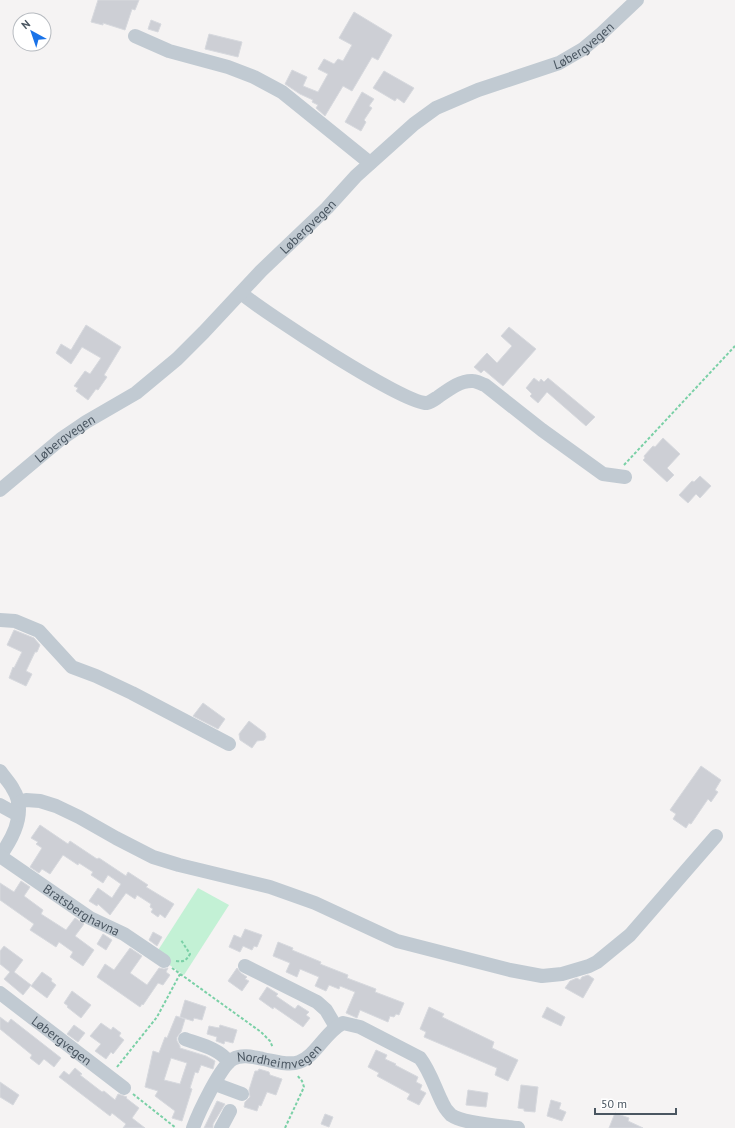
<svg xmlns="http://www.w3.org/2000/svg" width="735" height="1128" font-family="'PT Sans',sans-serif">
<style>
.green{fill:#c3f1d5}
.building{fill:#cdcfd5;stroke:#d7d9de;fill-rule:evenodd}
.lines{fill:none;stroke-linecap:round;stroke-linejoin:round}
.path{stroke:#7ad0a6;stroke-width:2;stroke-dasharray:3 2;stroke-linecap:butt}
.minor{stroke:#c1cad2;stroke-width:14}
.labels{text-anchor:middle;stroke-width:3;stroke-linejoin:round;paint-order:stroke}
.street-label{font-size:13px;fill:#4a5661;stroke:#fff}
</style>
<rect width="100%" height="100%" fill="#f5f3f3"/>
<path class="green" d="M198,888l31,17 -45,70 -29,-20z"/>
<path class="building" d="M98,0h41l-4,10 -3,-1 -7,21 -22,-7v2l-12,-3z
M354,12l38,23 -14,25 -6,-3 -20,34 -9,-5 -18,30 -9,-8 2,-3 -6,-3 1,-2 -13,-6 -15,-10 7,-14 15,7 -4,9 15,6 10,-18 -10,-5 6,-10 10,5 4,-5 5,2 9,-16 -13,-7z
M151,20l10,4 -3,8 -10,-3z
M209,34l33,8 -4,15 -33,-8z
M384,71l30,17 -10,15 -7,-5 -2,3 -22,-13z
M362,92l12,7 -5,7 3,2 -8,12 2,2 -5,9 -16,-9z
M86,325l35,22 -17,28 3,2 -9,13 -2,-1 -8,11 -12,-9 2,-3 -4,-2 11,-15 5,3 11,-16 -19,-11 -11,17 -15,-11 5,-9 10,6z
M509,327l27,22 -33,37 -19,-16 -3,3 -7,-6 13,-14 10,10 15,-17 -11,-10z
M534,378l5,4 2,-3 3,3 4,-4 47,39 -9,9 -39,-34 -9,11 -8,-7 2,-2 -6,-6z
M663,438l17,16 -13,14 7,7 -7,7 -24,-22 2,-2 -1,-2 9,-10 2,1z
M700,476l11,10 -11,12 -4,-4 -8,9 -9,-8 13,-14 2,1z
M14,630l20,8 6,7 -3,7h-2l-9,19 6,3 -6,12 -17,-8 4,-11 1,1 8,-16 -15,-7z
M203,703l22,16 -7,10 -25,-13z
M249,721l16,12 1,4 -2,3 -7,1 -5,7 -12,-8 -1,-6z
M701,766l20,14 -6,10 3,2 -7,10 -3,-3 -17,25 -2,-1 -3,5 -13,-9 3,-5 -6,-4z
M40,825l28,19 2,-3 27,18 2,-1 27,18 2,-4 20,13 -2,2 28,17 -9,14 -5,-4 -2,3 -7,-5 2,-3 -3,-2 1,-3 -14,-9 -2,4 -9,-6 -16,22 -12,-11 -1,2 -8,-5 9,-13 14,10 9,-14 -13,-9 -5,8 -12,-8 2,-3 -14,-9 -1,2 -15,-10 -13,19 -8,-5 -3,4 -9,-6 12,-19 -6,-4 2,-2 -7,-4z
M21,881l9,6 -6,9 19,14 -2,4 25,16 9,-12 9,6 -9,12 19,14 -11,16 -13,-9 3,-5 -14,-10 -3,5 -26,-17 4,-6 -34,-24v-17l14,9z
M245,929l17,6 -5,12 -3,-1 -2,4 -9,-4 -3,6 -11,-5 5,-12 7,3z
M153,932l9,5 -5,9 -8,-6z
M103,934l9,6 -6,10 -9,-6z
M278,942l15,6 -1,2 29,12 -1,2 28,11 -1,3 29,11 -1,3 29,11 -5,12 -3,-1 -2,3 -4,-1 -2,6 -28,-12 -3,8 -11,-5 9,-21 -15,-6 -1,3 -10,-4 -3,6 -11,-5 4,-9 -19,-8 -3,8 -11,-5 4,-9 -17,-7z
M4,946l19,14 -9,12 17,13 -8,10 -19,-16 6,-7 -10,-8v-13z
M130,948l12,8 -12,17 17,12 12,-17 5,1 4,-1 -2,4 4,3 -7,10 -5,-2 -15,22 -1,-1 -2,3 -43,-30 8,-13 9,6z
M237,968l4,5 6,4 -2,2 4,2 -7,10 -14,-10z
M42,972l10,7 -1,2 5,4 -9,13 -16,-12z
M588,975l6,4 -11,19 -18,-10 5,-7 7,-3 3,2 2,-3z
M267,987l11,7 -2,2 19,13 3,-4 11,7 -3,3 4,3 -7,9 -29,-20 -1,2 -14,-10z
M72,991l19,14 -10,13 -14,-11 1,-1 -4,-3z
M185,1000l21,7 -4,13 -8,-2 -1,3 -13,-4z
M429,1007l15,7 -2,3 52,25 -2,6 26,12 -10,21 -13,-6 2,-7 -73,-31 2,-5 -6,-3z
M547,1007l18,10 -4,9 -19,-9z
M176,1016l9,3 -4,13 -4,5v4l3,5v2l26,8 9,5 -2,8 -12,-4 -3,8 -3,-1 -5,16 2,1 -10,32 -10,-3 3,-7 -20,-15 3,-5 -13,-4 8,-36 6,2 6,-16 2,1zM171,1058l16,5 -7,21 -16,-4z
M0,1017l8,6 3,-4 50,39 -7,9 -10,-8 -5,6 -9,-7 2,-3 -32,-26z
M101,1023l10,7 2,-3 8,6 -2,3 5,4 -11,14 -2,-2 -5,7 -11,-8 6,-7 -11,-8z
M74,1025l11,8 -7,9 -11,-8z
M220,1025l17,5 -4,13 -8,-2 -1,3 -8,-3 1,-4 -10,-3 2,-8 10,2z
M376,1050l11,5 -2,4 11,5 -1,1 23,12 -2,5 6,3 -2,5 6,3 -7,12 -12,-6 3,-5 -33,-18 2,-3 -11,-6z
M75,1068l7,6 -2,1 22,17 2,-1 11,9 3,-6 9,3 -1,1 13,10 -7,10 13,10h-22l3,-4 -14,-11 -2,3 -51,-39 5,-6 5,4z
M259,1069l10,3 1,3 12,4 -6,16 -9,-3 -6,14 -2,-1 -2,6 -13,-4 1,-5 5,-5 -1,-7 6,-19h3z
M0,1082l19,13 -6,10 -13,-8z
M521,1085l17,2 -3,25 -11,-1v-2l-6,-1z
M468,1090l20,3 -2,14 -20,-2z
M551,1100l10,3 -2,6 7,3 -4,9 -15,-5z
M217,1101l8,3 -12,20v4h-9z
M615,1113l14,5 -1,3 15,7h-34z
M325,1114l8,3 -4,10 -8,-3z"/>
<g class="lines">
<path class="path" d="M624,465l111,-119
M176,961c8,1 10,0 14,-7l-9,-14
M172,968l89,64 9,9 3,7
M117,1067l40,-50 23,-43
M133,1094l43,34
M285,1128l19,-41 -2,-6 -5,-6"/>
<g class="minor">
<path d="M135,36l34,15 59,16 26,10 28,15 88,71"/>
<path d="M241,293c21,18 164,112 186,110 4,-1 8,-4 11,-6 10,-7 22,-17 35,-16 4,0 8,3 12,4l57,45 61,44 22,3"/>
<path id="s1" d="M0,490l61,-51 25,-17 50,-29 41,-34 27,-27 57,-61 66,-63 29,-32 58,-52 22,-16 42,-18 81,-27 24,-14 19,-16 35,-33"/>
<path d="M0,620l15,1 24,10 33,36 24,9 36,17 97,51"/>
<path d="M0,771c4,6 10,12 13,18 14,22 0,49 -13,67"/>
<path d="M18,803l8,-3 14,1 16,5 23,11 37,21 37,19 26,8 91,22 45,16 82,38 113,29 32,6 20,-2 27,-8 8,-4 33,-27 86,-99"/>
<path d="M0,805l18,10"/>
<path id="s2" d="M0,856l90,62 34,16 40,27"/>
<path d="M245,966l72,36 9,8 10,17"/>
<path id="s3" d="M0,993l124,95"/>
<path d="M185,1039c16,6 33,9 44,23"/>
<path d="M215,1084l27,10"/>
<path id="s4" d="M193,1128c5,-14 28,-63 40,-69 9,-5 20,-2 30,0 11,2 25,7 36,3 17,-6 26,-30 44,-39l17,4 60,31c10,13 15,30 22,44 2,5 5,9 9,13 13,9 51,11 67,13"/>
<path d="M221,1128l9,-17"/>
</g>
</g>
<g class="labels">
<g class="street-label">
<text dy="5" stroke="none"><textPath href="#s1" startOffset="743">Løbergvegen</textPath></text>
<text dy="5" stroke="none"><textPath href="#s1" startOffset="407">Løbergvegen</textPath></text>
<text dy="5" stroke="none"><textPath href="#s1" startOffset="83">Løbergvegen</textPath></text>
<text dy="5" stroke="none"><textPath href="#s2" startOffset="98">Bratsberghavna</textPath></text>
<text dy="5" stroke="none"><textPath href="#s3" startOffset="78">Løbergvegen</textPath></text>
<text dy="5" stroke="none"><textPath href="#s4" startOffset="129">Nordheimvegen</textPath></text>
</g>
</g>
<g transform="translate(32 32) rotate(320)"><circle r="19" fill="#ffffff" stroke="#b7bbc0"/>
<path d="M0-3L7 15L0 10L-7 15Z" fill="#1a73e8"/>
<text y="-6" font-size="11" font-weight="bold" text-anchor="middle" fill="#4a5661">N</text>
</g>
<path d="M595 1108v6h81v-6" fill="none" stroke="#4a5661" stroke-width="2"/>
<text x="601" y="1108" font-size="12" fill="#4a5661" stroke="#ffffff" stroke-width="3" paint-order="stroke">50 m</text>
</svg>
